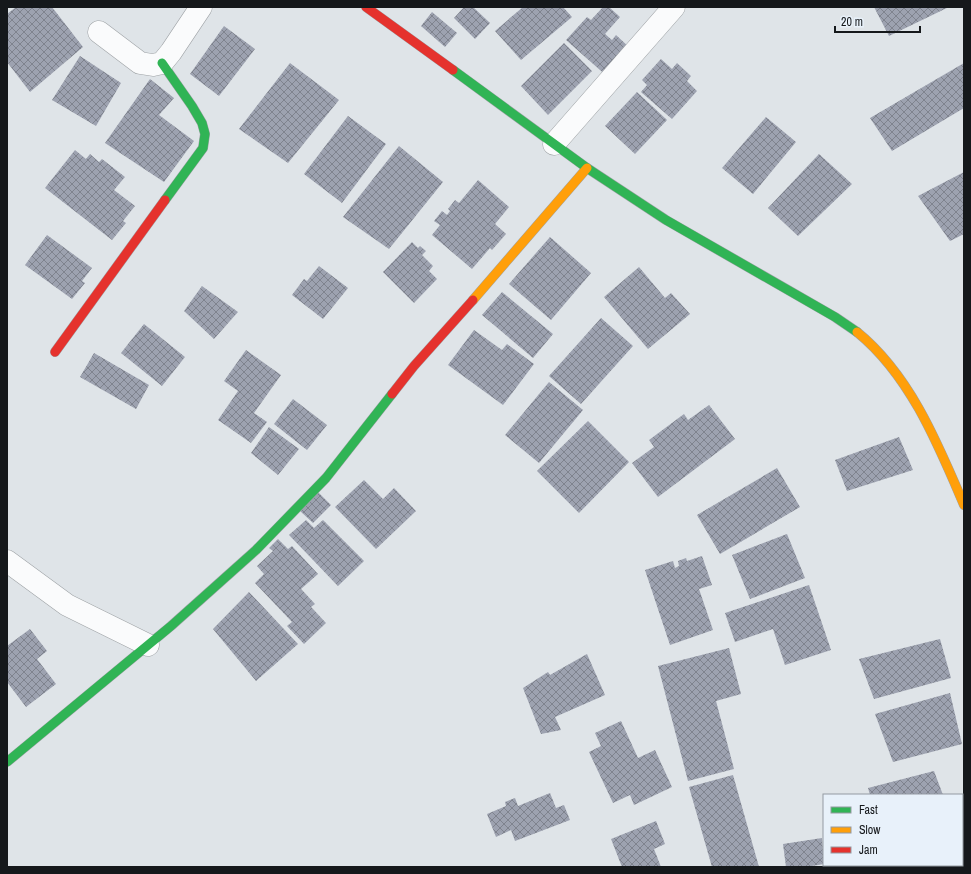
<svg xmlns="http://www.w3.org/2000/svg" width="971" height="874" font-family="'Archivo Narrow',sans-serif">
<style>
.building{fill:url(#building-cross-hatch)}
.lines{fill:none;stroke-linecap:round;stroke-linejoin:round}
.street-casing{stroke:#9ea2a5;stroke-width:23}
.fast-casing{stroke:#9ea2a5;stroke-width:10}
.slow-casing{stroke:#9ea2a5;stroke-width:10}
.jam-casing{stroke:#9ea2a5;stroke-width:10}
.street{stroke:#fafbfc;stroke-width:22}
.fast{stroke:#30b455;stroke-width:9}
.slow{stroke:#ff9f0a;stroke-width:9}
.jam{stroke:#e5322d;stroke-width:9}
</style>
<defs>
<pattern id="building-cross-hatch" width="8" height="8" patternUnits="userSpaceOnUse"><rect width="8" height="8" fill="#9da2b0"/><path d="M0 0l8 8M0 8l8-8" fill="none" stroke="#7f838e"/></pattern>
</defs>
<rect width="100%" height="100%" fill="#dfe4e8"/>
<path class="building" d="M16,7h36l31,40 -53,45 -23,-30v-48z
M464,7h9l17,16 -15,16 -21,-21z
M523,7h40l9,10 -51,43 -26,-29z
M603,7h6l11,10 -15,17 7,6 4,-5 14,13 -21,30 -43,-38 21,-23 4,3z
M874,7h75l-60,29z
M432,12l25,21 -12,14 -24,-21z
M224,26l31,23 -36,47 -29,-22z
M564,43l28,28 -44,44 -27,-29z
M80,56l41,27 -25,43 -44,-26z
M661,59l11,10 5,-6 14,13 -4,5 10,10 -25,28 -31,-27 6,-7 -5,-5z
M290,63l49,37 -51,63 -49,-34z
M964,63v45l-72,43 -22,-33z
M150,79l24,19 -15,17 35,26 -30,41 -59,-39z
M637,92l30,28 -32,34 -30,-28z
M348,116l38,28 -44,59 -38,-29z
M766,117l30,25 -43,52 -31,-26z
M399,146l44,36 -54,67 -46,-32z
M75,150l11,9 4,-5 9,8 3,-3 23,18 -11,13 21,16 -12,15 3,2 -14,17 -67,-52z
M819,154l33,30 -54,52 -30,-28z
M964,172v62l-14,7 -32,-45z
M478,180l31,27 -14,17 11,10 -14,16 -2,-2 -18,21 -40,-34 8,-10 -6,-4 8,-10 5,4 3,-4 -2,-2 7,-9 4,3z
M47,235l45,33 -10,13 3,2 -13,16 -47,-34z
M550,237l41,36 -40,47 -42,-36z
M412,242l6,6 2,-2 6,5 -4,4 11,11 -4,5 8,8 -23,24 -31,-31z
M319,266l29,22 -25,31 -31,-24 12,-16 3,2z
M639,267l26,31 6,-5 19,21 -42,35 -44,-52z
M202,286l36,26 -24,27 -30,-28z
M502,292l51,42 -20,24 -51,-43z
M601,318l32,28 -52,58 -32,-28z
M144,324l41,33 -23,29 -41,-33z
M474,330l28,20 5,-6 27,20 -31,41 -55,-40z
M246,350l35,25 -27,38 13,9 -16,21 -33,-23 20,-29 -14,-10z
M94,353l55,32 -13,24 -56,-32z
M549,382l34,28 -44,53 -34,-28z
M293,399l34,26 -20,25 -33,-26z
M709,405l26,34 -77,58 -26,-34 22,-16 -5,-7 35,-26 4,6z
M588,421l41,41 -50,51 -42,-42z
M269,427l30,22 -21,26 -27,-22z
M899,437l14,33 -66,21 -12,-31z
M777,468l23,39 -80,47 -23,-39z
M364,480l19,19 11,-11 22,23 -40,38 -41,-42z
M317,491l14,14 -18,18 -14,-13z
M306,520l8,8 9,-8 41,41 -26,25 -49,-51z
M787,534l18,44 -55,21 -18,-44z
M278,539l10,10 4,-3 26,28 -17,15 14,15 -4,3 15,16 -22,21 -17,-18 5,-4 -37,-39 9,-9 -7,-8 16,-15 -4,-3z
M702,556l10,29 -13,4 14,41 -43,15 -25,-75 28,-9 2,7 4,-2 -1,-5 8,-3 1,3z
M809,585l22,65 -46,15 -12,-36 -38,13 -10,-29z
M249,592l49,52 -42,37 -43,-52z
M30,629l17,22 -10,8 19,25 -30,23 -19,-25v-36z
M940,639l11,39 -77,21 -15,-40z
M729,648l12,46 -25,7 18,68 -46,12 -30,-115z
M587,654l18,41 -50,22 6,13 -20,4 -18,-46 25,-16 2,3z
M950,693l12,51 -69,18 -18,-48z
M621,721l17,37 17,-8 17,37 -38,18 -4,-10 -17,8 -24,-51 12,-6 -6,-13z
M934,771l9,24h-73l-2,-7z
M733,775l26,92h-47l-23,-80z
M550,793l6,15 8,-3 6,15 -55,21 -4,-11 -15,7 -9,-23 19,-8 -1,-4 10,-4 3,8z
M656,821l9,23 -11,5 7,18h-39l-11,-28z
M822,838l2,26 -18,3h-20l-3,-23z
M907,865h52v2h-51z"/>
<g class="lines">
<defs>
<path id="street" d="M99,32l41,31 13,2 9,-2 9,-11 30,-45
M554,144l120,-137
M7,561l60,44 81,40"/>
<path id="fast" d="M162,63l30,43 10,17 3,11 -2,14 -38,52
M453,70l134,98 79,52 169,97 22,15
M7,762l164,-136 85,-76 70,-72 66,-84"/>
<path id="slow" d="M473,300l114,-132
M857,332c53,43 81,112 107,173"/>
<path id="jam" d="M366,7l87,63
M55,352l110,-152
M392,394l22,-28 59,-66"/>
</defs>
<use href="#street" class="street-casing"/>
<use href="#fast" class="fast-casing"/>
<use href="#slow" class="slow-casing"/>
<use href="#jam" class="jam-casing"/>
<use href="#street" class="street"/>
<use href="#fast" class="fast"/>
<use href="#slow" class="slow"/>
<use href="#jam" class="jam"/>
</g>
<rect width="971" height="874" fill="none" stroke="#15181b" stroke-width="16"/>
<rect x="823" y="794" width="140" height="72" fill="#e8f1fa" stroke="#949aa1"/>
<rect x="831" y="807" width="20" height="6" fill="#30b455" stroke="#949aa1"/>
<text x="859" y="814" font-size="12" fill="#15181b">Fast</text>
<rect x="831" y="827" width="20" height="6" fill="#ff9f0a" stroke="#949aa1"/>
<text x="859" y="834" font-size="12" fill="#15181b">Slow</text>
<rect x="831" y="847" width="20" height="6" fill="#e5322d" stroke="#949aa1"/>
<text x="859" y="854" font-size="12" fill="#15181b">Jam</text>
<path d="M835 26v6h85v-6" fill="none" stroke="#15181b" stroke-width="2"/>
<text x="841" y="26" font-size="12" fill="#15181b" stroke="#e8f1fa" stroke-width="3" paint-order="stroke">20 m</text>
</svg>
